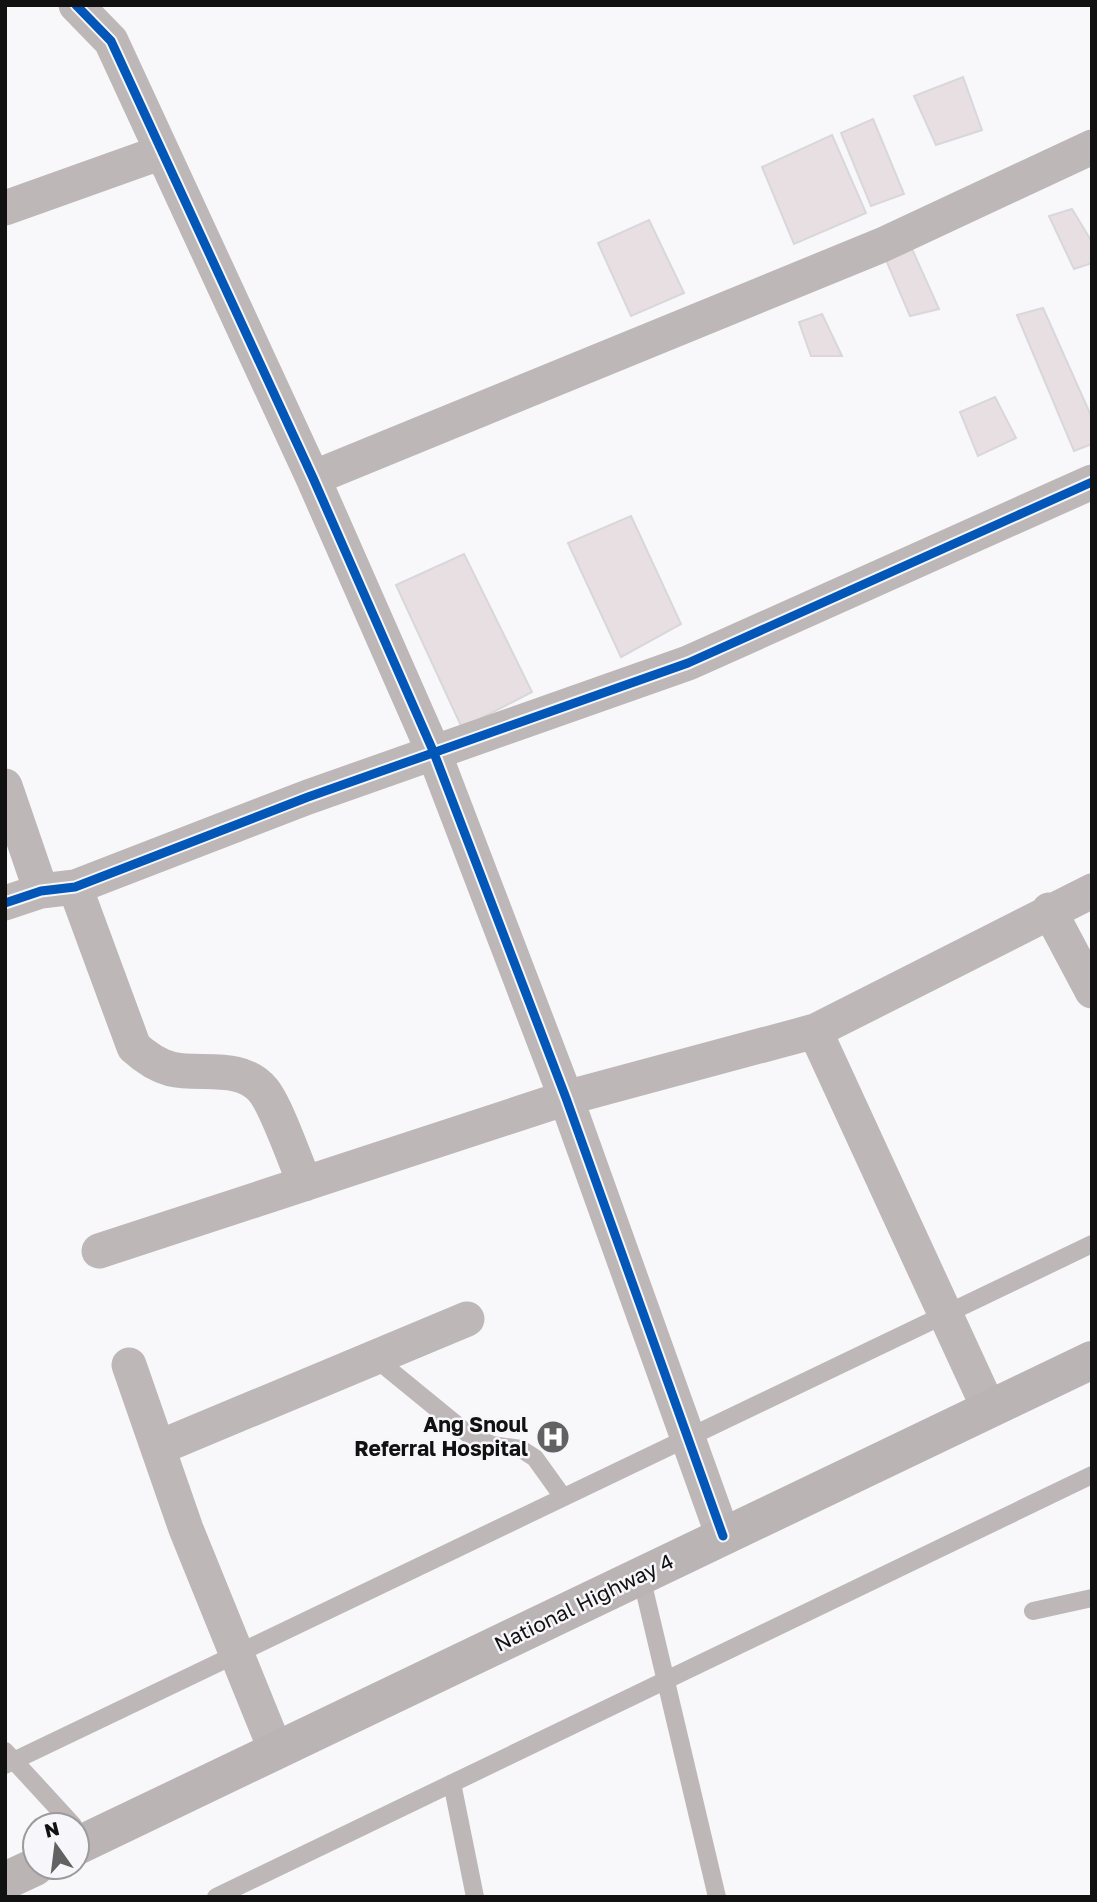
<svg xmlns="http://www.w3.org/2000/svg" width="1097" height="1902" font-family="'Golos Text',sans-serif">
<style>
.building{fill:#e8dfe2;stroke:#d9d7d9;stroke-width:2}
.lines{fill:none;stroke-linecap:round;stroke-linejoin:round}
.lane{stroke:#bdb7b8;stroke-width:18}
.street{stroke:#bdb7b8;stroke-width:35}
.highway{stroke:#bbb4b5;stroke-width:38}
.cycleway-casing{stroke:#f7f6fa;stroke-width:13}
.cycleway{stroke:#0057b8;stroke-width:9}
.labels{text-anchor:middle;stroke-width:5;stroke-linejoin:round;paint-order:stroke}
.poi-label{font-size:21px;font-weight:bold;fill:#111112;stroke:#f7f6fa;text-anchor:end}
.street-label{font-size:21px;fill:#111112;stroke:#f7f6fa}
</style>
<rect width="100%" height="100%" fill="#f8f7f9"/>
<path class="building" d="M963,77l19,53 -46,15 -22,-49z
M873,119l31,75 -33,12 -30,-73z
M832,135l34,78 -72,31 -32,-77z
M1072,209l20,33v21l-18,6 -25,-53z
M649,220l35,73 -53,23 -33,-73z
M912,249l27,60 -29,7 -24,-56z
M1043,308l49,110v26l-18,7 -57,-136z
M822,314l20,42h-31l-12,-34z
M995,397l21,41 -38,18 -18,-44z
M631,516l50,108 -60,33 -53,-114z
M464,554l68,138 -70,36 -66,-143z"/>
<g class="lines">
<path class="lane" d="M375,1358l93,76 24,11 29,4 14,9 28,39
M641,1576l76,321
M1033,1611l59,-13
M5,1751l68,74
M5,1765l1087,-521
M452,1783l23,114
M216,1897l876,-422"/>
<path class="street" d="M76,5l35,36 202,437 121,275 132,345 157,438
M5,208l157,-56
M313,478l569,-233 210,-98
M5,786l36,105
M75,887l59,160c11,10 22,18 37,22 29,7 70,-6 92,21 13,15 33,73 42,94
M5,903l36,-12 34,-4 233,-90 380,-134 404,-181
M1049,910l43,81
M815,1031l174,378
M99,1251l467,-153 249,-67 277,-140
M129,1365l57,164 90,222
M158,1448l309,-129"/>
<path class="highway" d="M77,1846l1015,-486
M5,1881l30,-14"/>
<defs>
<path id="cycleway" d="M76,5l35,36 202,437 121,275 132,345 157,438
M5,903l36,-12 34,-4 233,-90 380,-134 404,-181"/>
</defs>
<use href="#cycleway" class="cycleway-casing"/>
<use href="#cycleway" class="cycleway"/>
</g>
<defs>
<symbol id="hospital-disc" viewBox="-11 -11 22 22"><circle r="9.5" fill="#626263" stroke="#f7f6fa"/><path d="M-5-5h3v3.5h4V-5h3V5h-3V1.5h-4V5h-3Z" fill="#fff"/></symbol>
</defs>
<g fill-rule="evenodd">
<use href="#hospital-disc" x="534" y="1418" width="38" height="38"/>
</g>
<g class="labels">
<g class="poi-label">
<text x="528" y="1432">Ang Snoul<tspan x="528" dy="24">Referral Hospital</tspan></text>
</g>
<g class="street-label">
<text transform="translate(584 1603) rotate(-26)" y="7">National Highway 4</text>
</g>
</g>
<rect width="1097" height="1902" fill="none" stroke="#111112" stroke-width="14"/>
<g transform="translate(56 1846) rotate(346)"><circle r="33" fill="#f7f6fa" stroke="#9b9a9d" stroke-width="2"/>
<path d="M0-5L12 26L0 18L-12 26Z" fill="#626263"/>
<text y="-10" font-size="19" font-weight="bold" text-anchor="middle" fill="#111112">N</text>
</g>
</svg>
